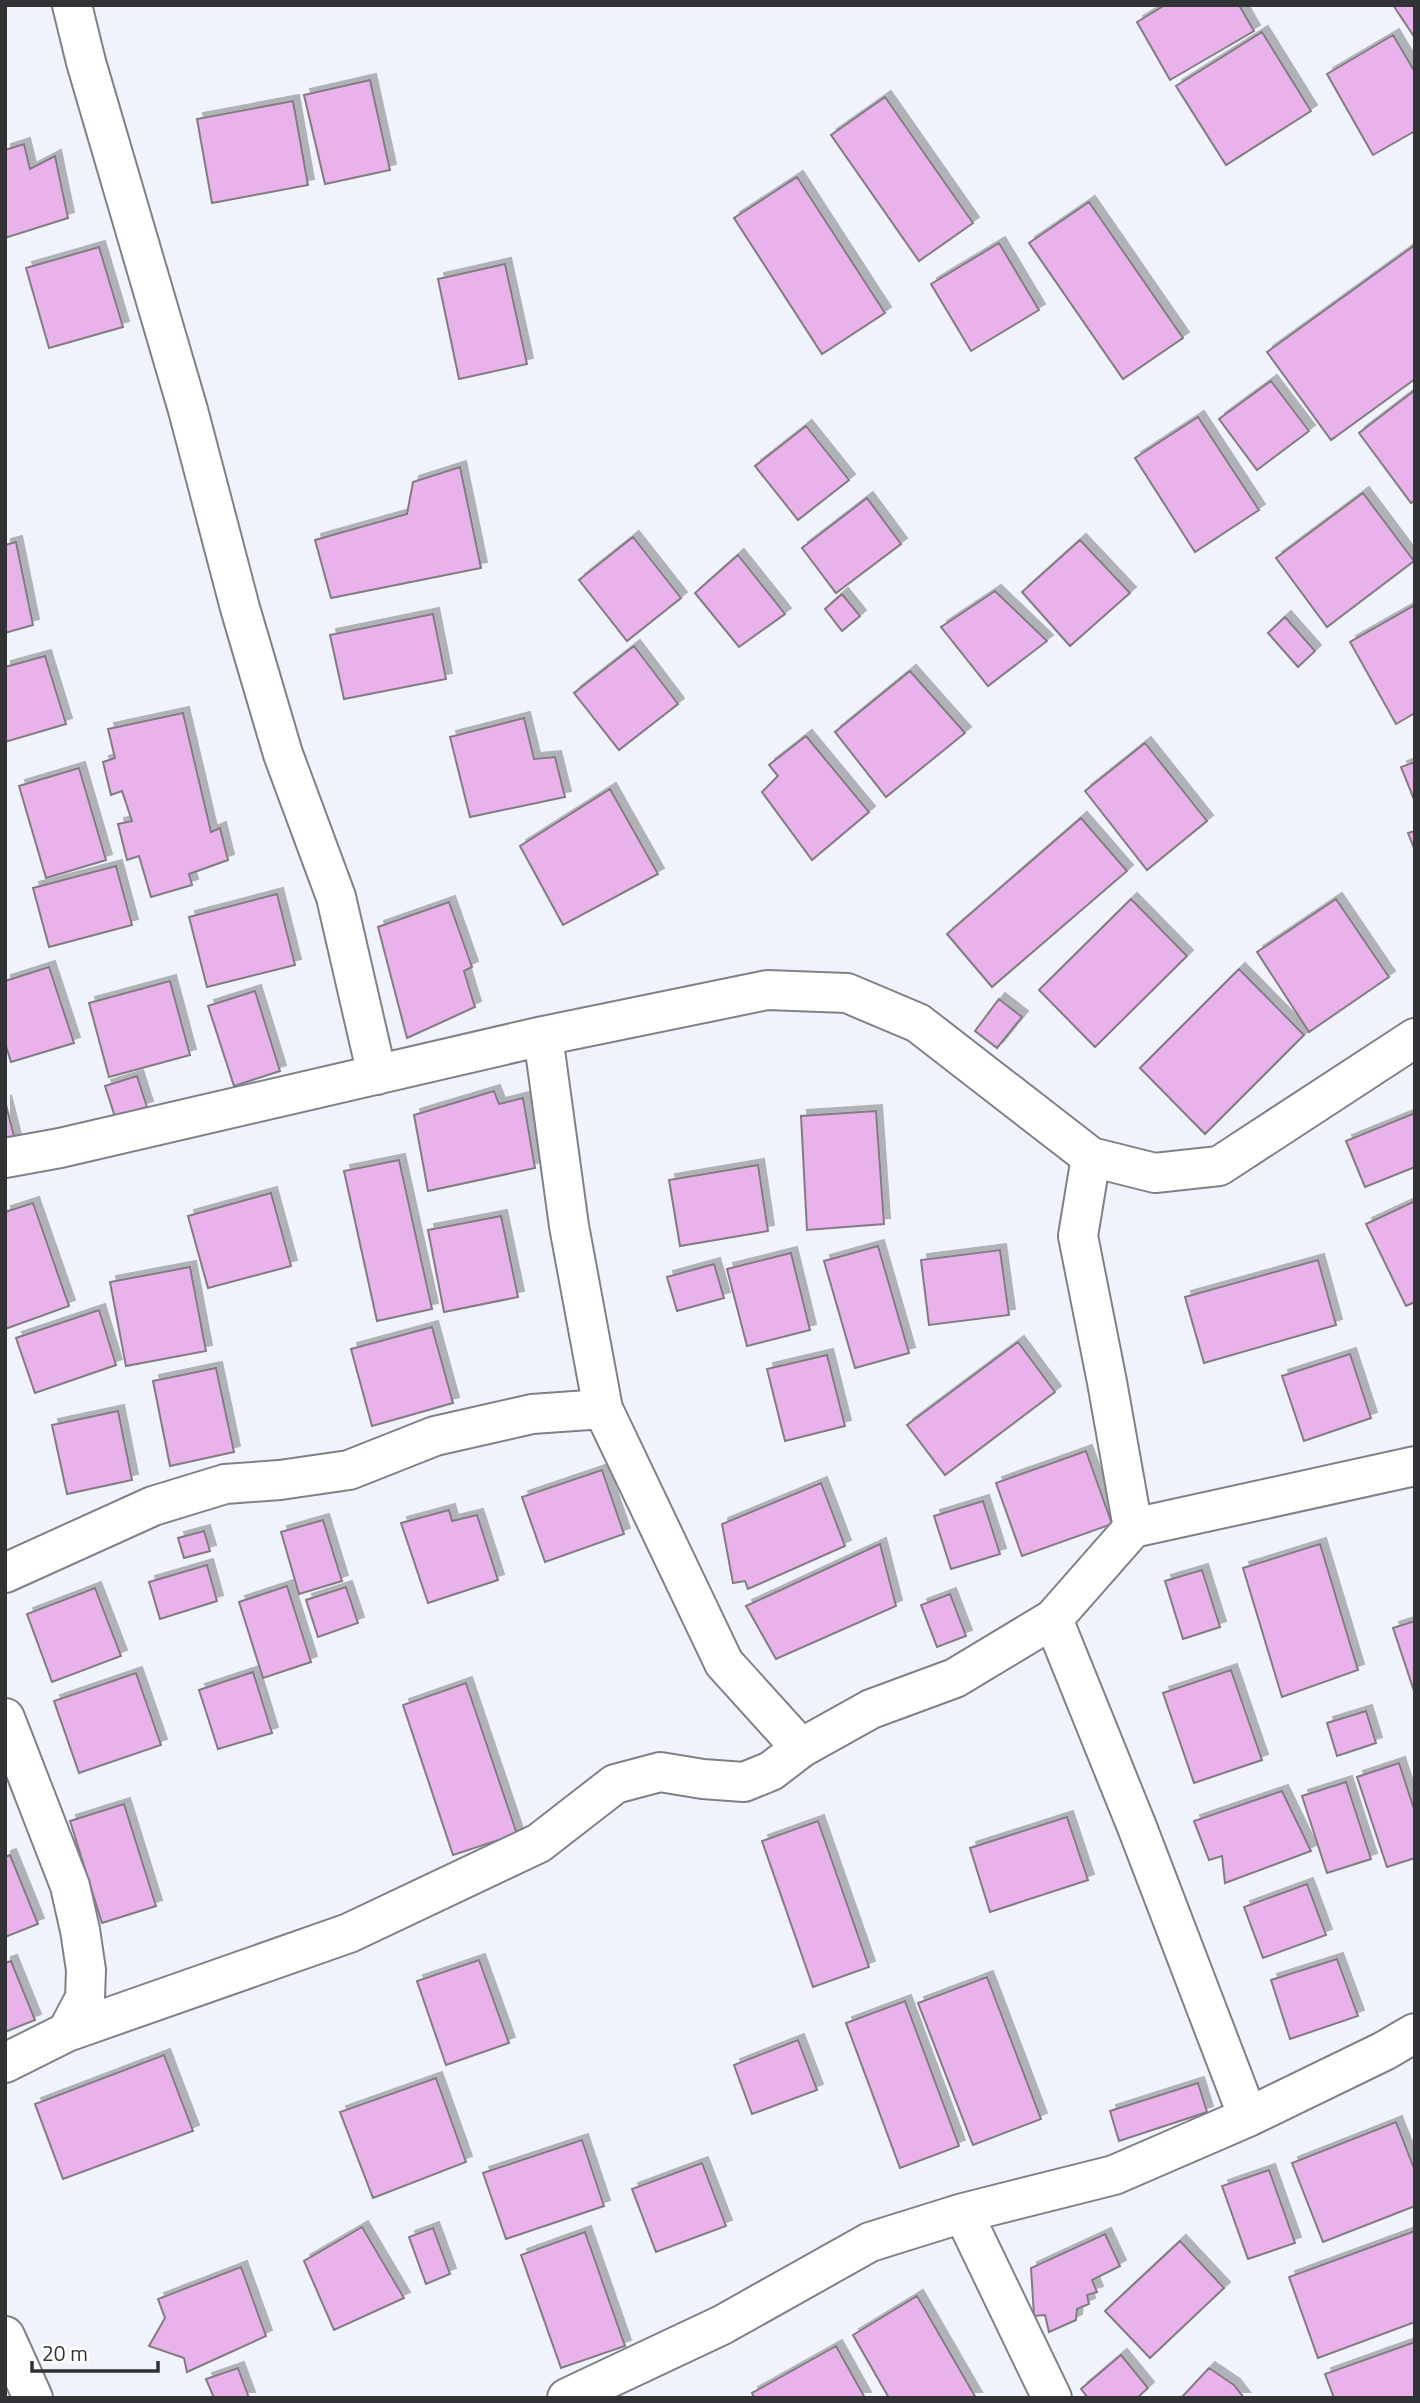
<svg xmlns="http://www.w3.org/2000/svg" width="1420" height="2403" font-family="'Titillium Web',sans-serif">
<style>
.building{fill:#eab2ea;stroke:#827c82;stroke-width:2;filter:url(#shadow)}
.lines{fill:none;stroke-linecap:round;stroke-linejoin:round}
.minor-casing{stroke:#7f8189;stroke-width:42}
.minor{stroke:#fff;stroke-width:38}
</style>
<defs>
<filter id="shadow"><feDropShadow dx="6" dy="-6" stdDeviation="0" flood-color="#0004"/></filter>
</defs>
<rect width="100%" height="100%" fill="#f0f3fb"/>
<path class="building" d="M1165,5h74l15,26 -84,49 -33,-58z
M1393,5h22v33z
M1262,32l49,79 -85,54 -50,-79z
M1393,35l22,37v59l-42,24 -46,-81z
M370,80l20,90 -65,14 -21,-89z
M885,97l88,126 -54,38 -88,-126z
M293,101l15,84 -96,18 -15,-84z
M24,144l6,25 25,-13 13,62 -63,20v-88z
M797,177l88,136 -63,41 -88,-136z
M1089,202l94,136 -60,41 -94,-136z
M999,243l40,67 -68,41 -40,-67z
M1415,245v134l-84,61 -64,-88z
M99,247l24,80 -74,21 -23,-80z
M505,264l22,100 -68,15 -21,-100z
M1271,381l38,50 -52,39 -38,-51z
M1415,390v110l-4,3 -52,-70z
M1198,417l61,93 -64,42 -60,-94z
M806,426l43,54 -51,40 -43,-54z
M460,467l21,101 -150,30 -16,-58 92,-26 6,-32z
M1363,493l51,68 -87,66 -51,-69z
M867,498l34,46 -65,49 -34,-45z
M633,537l48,61 -54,43 -48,-61z
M1080,540l50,53 -60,53 -48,-54z
M16,542l17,83 -28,8v-88z
M738,555l47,59 -46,33 -44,-54z
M995,591l52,50 -59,45 -47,-59z
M842,594l18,22 -18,15 -17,-22z
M1415,605v108l-19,11 -46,-82z
M433,614l13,65 -102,20 -14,-64z
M1285,617l30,34 -17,16 -30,-34z
M634,646l44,58 -59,46 -45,-57z
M45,656l21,68 -61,18v-75z
M910,671l55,62 -79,64 -51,-65z
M183,713l28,119 9,-4 8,32 -39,14 3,11 -41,12 -12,-41 -12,4 -9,-36 14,-3 -10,-30 -11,4 -8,-33 12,-4 -7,-29z
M524,718l10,41 21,-2 10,40 -95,20 -20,-80z
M806,736l63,76 -57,48 -50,-68 16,-16 -9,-11z
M1145,743l62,78 -60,49 -62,-79z
M1415,762v40l-14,-35z
M79,768l27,92 -60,18 -27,-92z
M610,789l48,85 -95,51 -43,-79z
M1081,818l46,53 -135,116 -45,-53z
M1415,831v20l-7,-18z
M116,866l16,59 -83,22 -16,-59z
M277,894l18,71 -88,22 -18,-70z
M1131,899l56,57 -92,91 -56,-57z
M1336,899l53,78 -80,55 -52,-80z
M449,902l23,65 -8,4 11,36 -68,31 -29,-111z
M49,967l25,76 -63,19 -6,-19v-62z
M1239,969l65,66 -99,99 -65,-66z
M170,981l20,74 -81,22 -20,-74z
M255,991l25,80 -46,15 -26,-80z
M999,999l23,18 -25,31 -22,-17z
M137,1076l10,31 -32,10 -10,-31z
M494,1091l5,13 24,-6 12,70 -107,23 -14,-76z
M5,1101l10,39 -10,3z
M876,1111l8,113 -77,6 -6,-114z
M1415,1113v54l-50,20 -19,-46z
M399,1160l33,149 -55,12 -33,-150z
M758,1165l10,66 -88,15 -11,-66z
M271,1193l20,73 -83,22 -20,-72z
M1415,1201v101l-9,4 -40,-82z
M33,1203l36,103 -64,23v-117z
M501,1216l17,81 -74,15 -16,-82z
M878,1246l31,107 -54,15 -31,-107z
M1000,1250l9,65 -80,10 -8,-65z
M791,1253l19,77 -63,16 -20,-77z
M1318,1260l18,65 -132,38 -19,-66z
M714,1264l10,34 -47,13 -10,-34z
M190,1267l16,84 -80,15 -16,-84z
M99,1310l17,55 -81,28 -19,-55z
M432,1327l21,76 -81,23 -21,-77z
M1018,1342l37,50 -110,83 -38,-50z
M1350,1354l21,64 -67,23 -22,-65z
M827,1355l18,71 -60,15 -18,-72z
M216,1368l18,84 -64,14 -17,-85z
M118,1411l14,69 -65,14 -15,-69z
M1086,1451l26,73 -90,32 -26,-73z
M602,1470l22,64 -79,28 -23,-65z
M821,1483l24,63 -97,43 -3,-8 -12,2 -11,-59z
M983,1501l17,53 -49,15 -17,-53z
M449,1510l3,11 25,-6 21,65 -70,23 -27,-80z
M323,1520l19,61 -43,13 -18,-62z
M204,1531l6,20 -26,7 -6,-20z
M880,1544l16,62 -120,53 -30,-53z
M1320,1544l38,126 -76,27 -39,-129z
M207,1565l10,36 -57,18 -11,-37z
M1202,1570l18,57 -37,12 -18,-58z
M287,1586l24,76 -48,16 -24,-76z
M346,1587l12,36 -40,14 -12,-37z
M95,1588l26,68 -69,26 -25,-68z
M950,1594l16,42 -29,11 -16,-42z
M1415,1621v73l-22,-66z
M1231,1670l31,90 -68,23 -31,-90z
M253,1672l19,61 -54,16 -19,-59z
M136,1673l25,72 -82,28 -25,-72z
M466,1683l51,151 -64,21 -50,-150z
M1366,1711l10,32 -39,13 -10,-33z
M1399,1763l16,49v46l-28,9 -30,-90z
M1346,1782l25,77 -44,14 -25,-77z
M1282,1791l29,60 -86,32 -3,-27 -13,4 -15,-39z
M124,1804l32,102 -54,17 -32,-102z
M1067,1817l21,63 -98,32 -20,-64z
M818,1821l51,146 -56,20 -51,-146z
M10,1855l28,69 -33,13v-80z
M1307,1884l19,51 -63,23 -19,-51z
M1337,1959l21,57 -68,23 -19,-59z
M479,1960l30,83 -63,22 -29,-84z
M11,1961l24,59 -30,12v-69z
M987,1977l54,142 -68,26 -55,-142z
M905,2001l54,145 -59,22 -54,-145z
M798,2040l19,50 -65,24 -18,-49z
M164,2055l29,76 -130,48 -28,-75z
M436,2078l30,84 -93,36 -33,-86z
M1198,2083l9,29 -88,29 -9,-30z
M1396,2122l19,49v35l-92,36 -31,-79z
M582,2140l22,66 -98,33 -23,-66z
M702,2163l24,63 -70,26 -24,-63z
M1269,2170l26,73 -47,16 -26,-73z
M362,2227l42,71 -70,32 -30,-69z
M433,2228l17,46 -24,10 -17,-47z
M1415,2231v91l-97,36 -29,-81z
M585,2232l40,114 -64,22 -40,-113z
M1105,2234l15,32 -28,14 5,12 -10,3 2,9 -12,5 -1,11 -27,12 -4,-17 -11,1 -3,-48z
M1180,2241l44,47 -74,70 -45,-47z
M241,2267l25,69 -79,36 -3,-14 -35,-12 16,-28 -7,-19z
M917,2296l59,102h-87l-36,-63z
M1415,2342v56h-81l-9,-24z
M836,2346l29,52h-111l-2,-5z
M1121,2355l27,33 -11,10h-49l-7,-9z
M238,2368l11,30h-35l-8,-19z
M1209,2368l25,17 10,13h-63z"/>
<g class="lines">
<defs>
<path id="minor" d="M72,5l14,57 102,348 52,198 43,146 53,143 41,178
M543,1036l26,190 34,183 121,254 77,85
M1091,1157l-13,79 29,146 26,146
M5,1158l55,-10 483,-112 224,-46 80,3 71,30 173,134 64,16 64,-7 196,-128
M5,1573l148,-67 72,-22 55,-4 69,-10 86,-34 97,-22 71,-5
M5,1718l65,168 10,44 6,40 -1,28 -18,34 -62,31
M67,2032l282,-99 190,-90 76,-59 45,-12 43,7 41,3 27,-11 30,-23 70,-39 84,-31 98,-59 80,-91 282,-62
M1248,2117l136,-66 31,-18
M963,2213l89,185
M5,2336l28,62
M567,2398l155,-73 148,-83 93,-29 151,-38 134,-58 -111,-290 -84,-208"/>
</defs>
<use href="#minor" class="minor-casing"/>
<use href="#minor" class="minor"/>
</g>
<rect width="1420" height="2403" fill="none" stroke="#313235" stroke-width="14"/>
<path d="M32 2361v10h126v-10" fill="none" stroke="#313235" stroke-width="3.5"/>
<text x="42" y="2361" font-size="21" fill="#313235" stroke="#ffffff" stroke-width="5" paint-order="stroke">20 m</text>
</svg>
